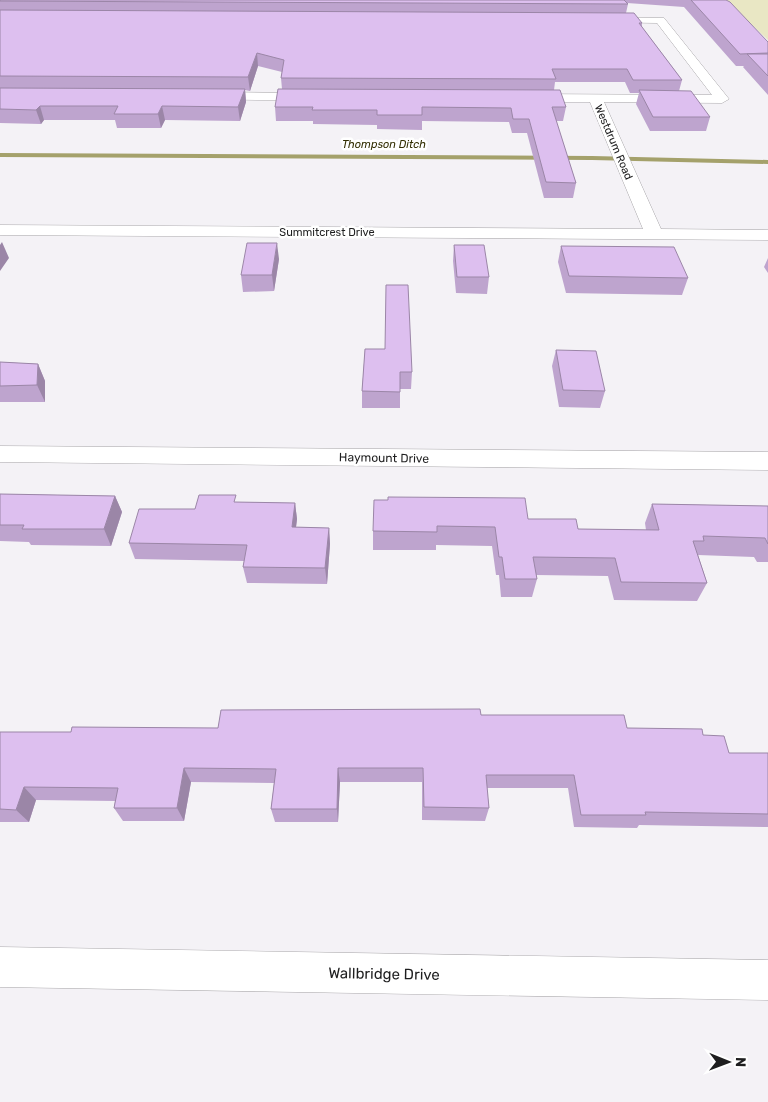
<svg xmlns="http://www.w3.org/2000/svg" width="768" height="1102" font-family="Rubik,sans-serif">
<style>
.green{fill:#e9e7c4}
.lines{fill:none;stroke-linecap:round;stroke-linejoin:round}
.stream{fill:#a4a16b;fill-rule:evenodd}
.street-casing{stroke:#a8a6a9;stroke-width:1}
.street{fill:#fff;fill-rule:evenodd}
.wall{fill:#bea4ce}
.shaded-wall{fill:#9b86a7}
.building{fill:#ddbfef;stroke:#9b86a7}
.labels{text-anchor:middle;stroke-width:5;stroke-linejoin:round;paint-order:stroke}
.far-street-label{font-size:11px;fill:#1e1e1f;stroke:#fff}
.far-water-label{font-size:11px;font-style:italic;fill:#312d01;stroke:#fff}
.street-label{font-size:12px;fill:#1e1e1f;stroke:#fff}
.near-street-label{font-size:15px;fill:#1e1e1f;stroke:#fff}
</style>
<rect width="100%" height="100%" fill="#f4f2f6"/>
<path class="green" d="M726,0h42v40z"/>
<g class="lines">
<path class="stream" d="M0,153l592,3 176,4v4l-176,-4 -592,-3z"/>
<defs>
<path id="street" d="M601,17l63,1 65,81 -7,4 -118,-1 57,127 107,1v10l-768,-5v-10l643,4 -53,-127h-66l-7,-4 7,-4 188,1 -55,-72 -60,-1 -2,-2 2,-2z
M209,92l105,1 7,4 -7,4 -110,-2 -2,-3 2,-3z
M0,446l768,6v18l-768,-8z
M0,947l768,13v40l-768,-13z"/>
</defs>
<use href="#street" class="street-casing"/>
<use href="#street" class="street"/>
</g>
<path class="wall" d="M0,0h726l42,42v53l-25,-28 1,-1h-8l-52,-59 -57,-4 1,1 -2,9 16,10v4l40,53 -3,11 31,26 -4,14h-56l-14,-27 3,-11h-9l-5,-11h-70l-1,8 12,17 -3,14h-7l20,62 -3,15h-29l-17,-65h-15l-3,-11 -87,-1v9l-45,-1v-4l-64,-1v-3h-37l-1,-14 7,-18 -1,-11 1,-6 -24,-6 -8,25 -5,-1 1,12 -6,19 -75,-1 -4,8h-44l-2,-8h-71l-3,4 -41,-1z
M454,245l35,32 -2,17 -31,-1 -3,-32z
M561,246l127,32 -6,17 -116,-2 -8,-31z
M768,258v15l-4,-6z
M279,259l-5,32 -31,1 -2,-17z
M365,349l47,23 -1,17h-11v19h-38v-17z
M556,350l49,41 -5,17 -41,-1 -7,-41z
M0,362l38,2 7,17v21h-45z
M0,494l115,2 7,16 -11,34 -80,-1 -2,-3 -29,-1z
M237,502l58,1 2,16 -1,8 33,1 1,16 -3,40 -80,-1 -4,-16 1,-6 -109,-2 -6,-16z
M652,504l116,2v56h-11l-3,-5 -56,-2 9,28 -10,18 -83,-1 -6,-24 -72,-1 1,4 -5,18h-31l-2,-22h-3l-4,-29 -56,-1v5h-63v-19l155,-12 50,10 68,1 -1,-7z
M481,715l222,20 26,18h39v74l-129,-2 -2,3 -63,-1 -6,-39h-81l2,20 -4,13 -63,-1v-38h-82l-2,40h-63l-4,-13 3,-26 -83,-1 -7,39h-61l-9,-13 1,-7 -79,-1 -7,22h-29v-90h71l147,-4z"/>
<path class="shaded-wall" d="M257,53l1,13 -8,25 -2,-14z
M245,89l1,13 -6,19 -2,-14z
M40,106l4,14 -3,4 -5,-14z
M162,106l3,14 -4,8 -3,-14z
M2,242l7,16 -9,13v-26z
M277,243l2,16 -5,32 -2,-16z
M38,364l7,17v21l-8,-17z
M115,496l7,16 -11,34 -7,-17z
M295,503l2,16 -3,24 -2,-16z
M329,528l1,16 -3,40 -2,-16z
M184,768l7,14 -7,39 -7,-13z
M338,768l2,14 -2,40 -1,-13z
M24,787l12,13 -7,22 -13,-12z"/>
<path class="building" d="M0,0h624l4,4 -628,-3z
M691,0h35l4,2 38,40v11l-28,1z
M0,10l634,3 8,10h-3l43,57h-49l-6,-11h-75l4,10 -275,-1 3,-18 -27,-7 -9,24 -248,-1z
M747,54h21v22z
M0,88l245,1 -7,18 -76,-1 -4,8h-44l4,-8h-78l-4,4 -36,-1z
M278,89l282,1 6,17h-14l24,76 -30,-1 -17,-63h-16l-2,-11 -89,-1v8h-45v-5h-65l1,-3h-38z
M639,90l52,1 19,26h-57z
M247,243h30l-5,32h-31z
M454,245h30l5,32h-32z
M561,246l113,1 14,31 -119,-2z
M386,285h22l4,87h-12v20l-38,-1 3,-42h20z
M556,350l40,1 9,40 -42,-1z
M0,362l38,2 -1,21 -37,1z
M0,494l115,2 -11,33h-82l2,-4h-24z
M199,495h37l-2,7 61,1 -3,24 37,1 -4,40 -82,-1 4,-22 -118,-2 10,-34h56z
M388,497l137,1 3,21h48l2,10 81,1 -7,-26 116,2v38l-3,-6 -62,-2 1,5h-11l14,42 -86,-1 -6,-24 -82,-1 4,22h-32l-3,-22h-3l-4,-30 -58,-1v6l-64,-1 1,-31h14z
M480,709l1,6h143l3,13 75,1 1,6 21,1 5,17h39v61l-123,-2 1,3h-65l-7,-40h-88l3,33 -65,-1 -1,-39h-85l-1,41h-66l5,-40 -92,-1 -7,40h-63l4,-20 -94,-1 -8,23 -16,-1v-77h71l1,-5 146,1 3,-18z"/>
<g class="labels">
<g class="far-street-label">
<text transform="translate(614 142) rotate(67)" y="4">Westdrum Road</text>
<text x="327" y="236">Summitcrest Drive</text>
</g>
<g class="far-water-label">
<text x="384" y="148">Thompson Ditch</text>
</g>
<g class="street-label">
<text transform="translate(384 458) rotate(1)" y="4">Haymount Drive</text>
</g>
<g class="near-street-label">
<text transform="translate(384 974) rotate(1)" y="5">Wallbridge Drive</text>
</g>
</g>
<g transform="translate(728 1062) rotate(91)" stroke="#ffffff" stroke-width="4" paint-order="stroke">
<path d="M0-4L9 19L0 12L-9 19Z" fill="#1e1e1f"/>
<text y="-8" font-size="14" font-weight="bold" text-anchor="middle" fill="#1e1e1f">N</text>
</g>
</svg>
